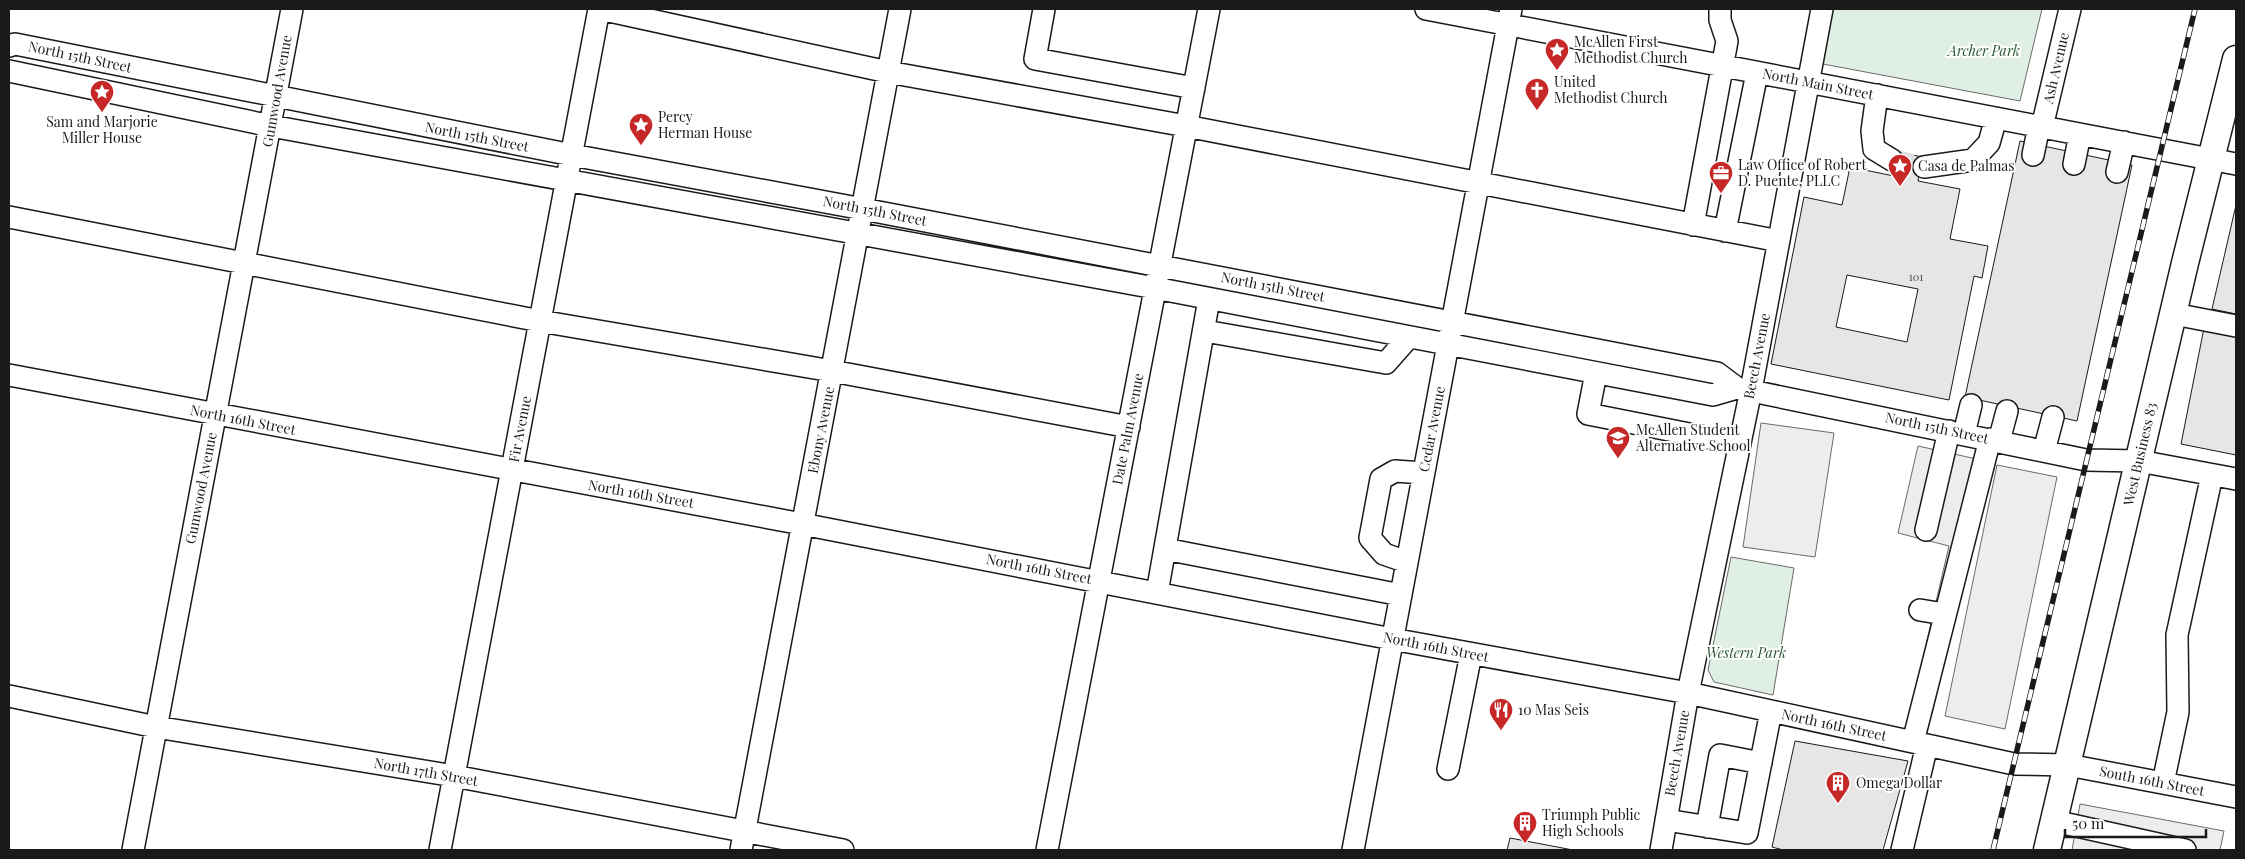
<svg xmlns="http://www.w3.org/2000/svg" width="2245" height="859" font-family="'Playfair Display',serif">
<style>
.green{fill:#e0efe3;stroke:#6a6a6a}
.parking{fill:#ededed;stroke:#6a6a6a}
.building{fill:#e6e6e6;stroke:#1a1a1a;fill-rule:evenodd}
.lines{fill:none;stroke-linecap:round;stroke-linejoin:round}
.minor-tunnel{stroke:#ddd;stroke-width:21;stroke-dasharray:21 11;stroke-linecap:butt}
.minor-casing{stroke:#1a1a1a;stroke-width:24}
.major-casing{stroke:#1a1a1a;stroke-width:29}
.minor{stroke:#fff;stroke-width:21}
.major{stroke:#fff;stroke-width:26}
.rail-casing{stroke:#1a1a1a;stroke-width:5.5}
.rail{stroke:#fff;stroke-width:4;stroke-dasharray:11;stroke-linecap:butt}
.labels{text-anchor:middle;stroke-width:4;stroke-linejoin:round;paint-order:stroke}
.number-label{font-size:11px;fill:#4d4d4d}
.poi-label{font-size:14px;fill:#1a1a1a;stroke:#fff;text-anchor:start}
.park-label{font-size:14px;font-style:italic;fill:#2b5a34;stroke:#fff}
.street-label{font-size:14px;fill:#1a1a1a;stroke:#fff}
</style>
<rect width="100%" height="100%" fill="#fff"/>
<path class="green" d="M1833,9h209l-22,92 -197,-37z
M1731,557l63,11 -21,127 -59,-13 -6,-12z"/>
<path class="parking" d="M1761,423l73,10 -19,124 -72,-10z
M1918,446l72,16 -58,252 -21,-5 38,-163 -51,-13z
M1997,465l60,12 -52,252 -60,-13z
M2080,804l144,27 -4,19h-148z"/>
<path class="building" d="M2020,141l112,24 -55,256 -112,-24z
M1899,152l23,5 -4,24 42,8 -10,50 38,7 -6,32 -8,-2 -25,124 -178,-36 33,-167 38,8 8,-38 44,9zM1847,275l71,14 -11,53 -71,-15z
M2236,205v109l-24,-5z
M2205,323l31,6v126l-55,-11z
M1795,741l113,20 -25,89h-100l-11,-3z
M1510,838l63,12h-66z"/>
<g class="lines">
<path class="minor-tunnel" d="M1892,160l32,7"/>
<defs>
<path id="minor" d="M600,9l288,63 298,54 593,115
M1044,9l-9,50 159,29
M1426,9l810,155
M9,46l6,-2 557,111 291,54 854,164 20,15 349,72 53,1 97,18
M9,71l262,55 884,162 558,107 24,-7
M1877,95l-5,36 2,18 18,11
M2042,127l28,-118
M2033,155l6,-29
M2074,164l6,-30
M1924,167l49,-7 16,-17 7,-25
M2117,172l7,-30
M9,217l531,104 292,50 297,56
M1693,225l34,-184 -7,-21v-11
M1725,231l32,-158
M2174,314l62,12
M1205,331l181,32 22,-25
M1596,373l-8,41 152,30
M9,375l793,149 590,115 296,54 326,71 54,1 168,32
M1964,434l7,-29
M1999,441l8,-30
M2044,451l9,-34
M1926,530l23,-99
M1165,549l236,46
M1407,562l-23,-8 -14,-16 11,-59 14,-8 28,2
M1157,593l52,-294
M1920,610l24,4
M9,696l147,31 298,49 389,74
M1913,742l77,-303
M1448,769l23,-115
M2163,783l15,-71 -1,-77 35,-160
M1666,820l81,13 24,-122
M2054,821l131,29
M1707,827l13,-72 41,8
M133,850l159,-841
M440,850l159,-841
M741,850l159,-841
M1047,850l162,-841
M1353,850l158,-841
M1661,850l27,-157 63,-303 71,-381
M1902,850l25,-105"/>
<path id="major" d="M2047,850l138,-587 51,-204"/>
</defs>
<use href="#minor" class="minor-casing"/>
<use href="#major" class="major-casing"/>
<use href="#minor" class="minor"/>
<use href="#major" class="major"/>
<defs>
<path id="rail" d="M1993,850l202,-841"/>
</defs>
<use href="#rail" class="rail-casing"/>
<use href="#rail" class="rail"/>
</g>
<defs>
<symbol id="sight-pin" viewBox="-11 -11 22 30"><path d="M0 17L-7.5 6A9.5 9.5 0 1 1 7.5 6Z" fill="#c62828" stroke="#fff"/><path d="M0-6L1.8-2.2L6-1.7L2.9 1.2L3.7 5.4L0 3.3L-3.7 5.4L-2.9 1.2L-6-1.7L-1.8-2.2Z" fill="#fff"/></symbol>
<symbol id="church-pin" viewBox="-11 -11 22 30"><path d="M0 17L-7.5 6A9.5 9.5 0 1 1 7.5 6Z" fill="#c62828" stroke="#fff"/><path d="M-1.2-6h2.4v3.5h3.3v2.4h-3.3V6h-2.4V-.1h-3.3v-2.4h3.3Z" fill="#fff"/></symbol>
<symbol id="office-pin" viewBox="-11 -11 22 30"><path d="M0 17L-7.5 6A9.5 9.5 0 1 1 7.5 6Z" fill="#c62828" stroke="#fff"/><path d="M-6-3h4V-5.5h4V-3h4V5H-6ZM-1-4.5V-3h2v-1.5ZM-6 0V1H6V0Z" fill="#fff"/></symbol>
<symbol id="school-pin" viewBox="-11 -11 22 30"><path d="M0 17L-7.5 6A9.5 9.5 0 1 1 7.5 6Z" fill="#c62828" stroke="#fff"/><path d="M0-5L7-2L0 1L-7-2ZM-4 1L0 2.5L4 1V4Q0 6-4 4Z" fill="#fff"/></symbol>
<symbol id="restaurant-pin" viewBox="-11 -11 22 30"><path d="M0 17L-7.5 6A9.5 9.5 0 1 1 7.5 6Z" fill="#c62828" stroke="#fff"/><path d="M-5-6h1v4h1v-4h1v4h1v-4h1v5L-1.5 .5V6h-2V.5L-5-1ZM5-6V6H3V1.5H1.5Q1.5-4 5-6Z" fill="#fff"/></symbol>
<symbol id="building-pin" viewBox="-11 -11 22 30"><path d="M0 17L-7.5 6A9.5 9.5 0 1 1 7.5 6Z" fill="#c62828" stroke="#fff"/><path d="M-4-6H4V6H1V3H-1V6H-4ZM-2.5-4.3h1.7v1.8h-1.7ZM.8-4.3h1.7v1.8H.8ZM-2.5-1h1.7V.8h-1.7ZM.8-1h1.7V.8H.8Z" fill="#fff"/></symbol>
</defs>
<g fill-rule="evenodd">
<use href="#sight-pin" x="1543" y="36" width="28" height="38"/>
<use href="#church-pin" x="1523" y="76" width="28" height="38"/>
<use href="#sight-pin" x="88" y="78" width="28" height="38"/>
<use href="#sight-pin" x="627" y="111" width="28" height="38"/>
<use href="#sight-pin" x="1886" y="152" width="28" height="38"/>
<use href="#office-pin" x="1707" y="159" width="28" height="38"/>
<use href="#school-pin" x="1604" y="424" width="28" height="38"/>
<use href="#restaurant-pin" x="1487" y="696" width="28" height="38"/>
<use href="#building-pin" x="1824" y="769" width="28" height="38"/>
<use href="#building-pin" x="1511" y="809" width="28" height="38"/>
</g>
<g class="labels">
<g class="number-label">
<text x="1916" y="281">101</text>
</g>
<g class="poi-label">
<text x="1574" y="47">McAllen First<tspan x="1574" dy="16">Methodist Church</tspan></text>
<text x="1554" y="87">United<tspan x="1554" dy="16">Methodist Church</tspan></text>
<text x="658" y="122">Percy<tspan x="658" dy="16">Herman House</tspan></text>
<text x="102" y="127" text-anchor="middle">Sam and Marjorie<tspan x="102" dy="16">Miller House</tspan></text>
<text x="1738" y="170">Law Office of Robert<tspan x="1738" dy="16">D. Puente, PLLC</tspan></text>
<text x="1918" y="171">Casa de Palmas</text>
<text x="1636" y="435">McAllen Student<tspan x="1636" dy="16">Alternative School</tspan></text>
<text x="1518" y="715">10 Mas Seis</text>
<text x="1856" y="788">Omega Dollar</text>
<text x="1542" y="820">Triumph Public<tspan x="1542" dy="16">High Schools</tspan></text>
</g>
<g class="park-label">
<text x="1984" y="56">Archer Park</text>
<text x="1746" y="658">Western Park</text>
</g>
<g class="street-label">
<text transform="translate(80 57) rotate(12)" y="5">North 15th Street</text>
<text transform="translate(2056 68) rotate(-77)" y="5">Ash Avenue</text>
<text transform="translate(1818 84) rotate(11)" y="5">North Main Street</text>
<text transform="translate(277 91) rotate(-80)" y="5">Gumwood Avenue</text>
<text transform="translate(477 137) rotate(11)" y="5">North 15th Street</text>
<text transform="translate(875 211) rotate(11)" y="5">North 15th Street</text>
<text transform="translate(1273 287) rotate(11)" y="5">North 15th Street</text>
<text transform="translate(1757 356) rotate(-79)" y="5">Beech Avenue</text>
<text transform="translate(243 420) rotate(11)" y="5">North 16th Street</text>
<text transform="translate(1937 428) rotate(12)" y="5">North 15th Street</text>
<text transform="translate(520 429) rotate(-79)" y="5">Fir Avenue</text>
<text transform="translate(1128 429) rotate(-79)" y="5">Date Palm Avenue</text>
<text transform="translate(1432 429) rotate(-79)" y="5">Cedar Avenue</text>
<text transform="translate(821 430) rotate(-79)" y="5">Ebony Avenue</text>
<text transform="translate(2140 454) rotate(-77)" y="5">West Business 83</text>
<text transform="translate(201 488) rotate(-79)" y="5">Gumwood Avenue</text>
<text transform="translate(641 494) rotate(10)" y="5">North 16th Street</text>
<text transform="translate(1039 569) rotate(11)" y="5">North 16th Street</text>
<text transform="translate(1436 647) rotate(11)" y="5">North 16th Street</text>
<text transform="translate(1834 725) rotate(12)" y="5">North 16th Street</text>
<text transform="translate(1677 753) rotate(-80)" y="5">Beech Avenue</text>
<text transform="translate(426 772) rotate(10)" y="5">North 17th Street</text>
<text transform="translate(2152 781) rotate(11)" y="5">South 16th Street</text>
</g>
</g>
<rect width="2245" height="859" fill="none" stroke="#1a1a1a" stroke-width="20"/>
<path d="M2065 829v8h141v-8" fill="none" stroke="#1a1a1a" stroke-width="2.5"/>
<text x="2072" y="829" font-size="15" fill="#1a1a1a" stroke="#ffffff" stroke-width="4" paint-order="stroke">50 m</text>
</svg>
